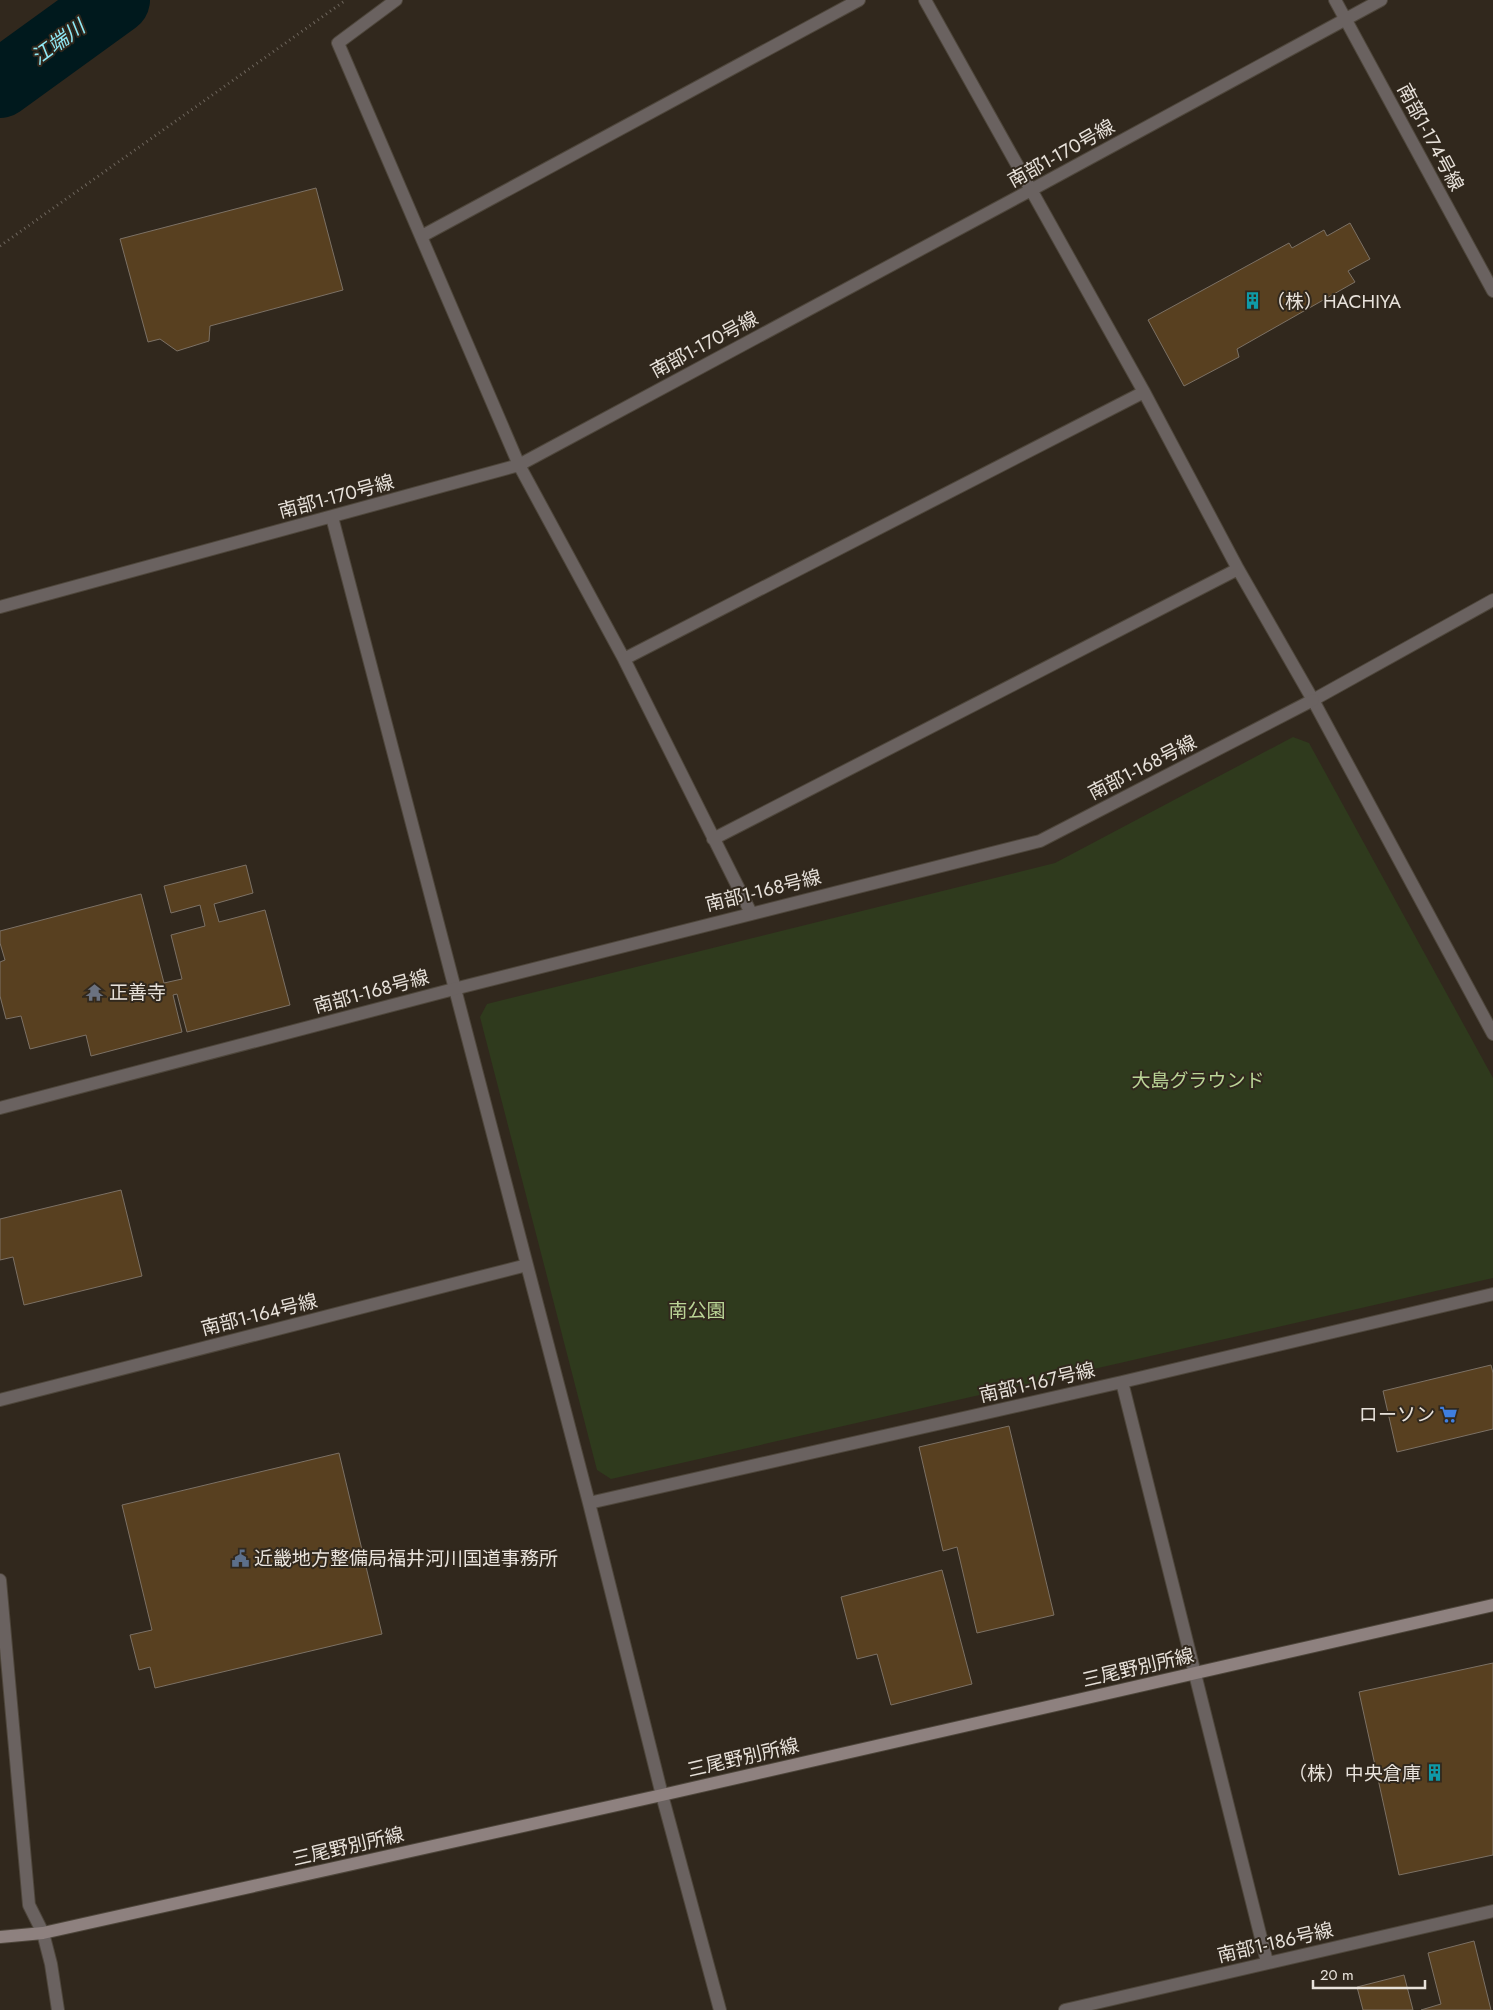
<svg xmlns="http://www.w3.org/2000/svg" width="1493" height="2010" font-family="Jost,'Noto Sans JP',sans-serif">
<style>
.green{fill:#2f3a1d}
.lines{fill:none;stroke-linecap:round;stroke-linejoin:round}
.river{stroke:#00191d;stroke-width:68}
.building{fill:#584020;stroke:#7c7165}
.minor-casing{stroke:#4e463b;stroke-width:14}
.tertiary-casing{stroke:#4e463b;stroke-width:14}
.secondary-casing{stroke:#4e463b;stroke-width:14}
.path{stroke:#6e665d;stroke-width:3;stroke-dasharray:1 4;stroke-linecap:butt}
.minor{stroke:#6a6260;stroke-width:12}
.tertiary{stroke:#6a6260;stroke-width:12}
.secondary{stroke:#8e817f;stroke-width:12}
.labels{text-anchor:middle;stroke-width:4;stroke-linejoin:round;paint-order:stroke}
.street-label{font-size:19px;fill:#e8e2db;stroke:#31281d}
.poi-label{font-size:19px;fill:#e8e2db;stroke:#31281d;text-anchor:start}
.park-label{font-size:19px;fill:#bad496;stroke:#31281d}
.water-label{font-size:20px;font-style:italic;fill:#90e9f6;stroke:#31281d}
</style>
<rect width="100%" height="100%" fill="#31281d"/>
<path class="green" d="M1293,737l16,6 184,335v200l-882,201 -14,-9 -117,-453 7,-13 568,-141z"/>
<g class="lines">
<path class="river" d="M0,84l116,-84"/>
</g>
<path class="building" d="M316,188l27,102 -133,36 -1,15 -32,10 -17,-12 -12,3 -28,-103z
M1350,223l20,36 -22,12 7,11 -118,67 2,8 -55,29 -36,-66 141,-77 3,5 32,-18 3,6z
M246,865l7,28 -39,11 5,18 46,-12 25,95 -103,27 -10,-38 -4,1 9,37 -91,24 -5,-21 -56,14 -9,-33 -15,3 -6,-23v-34l5,-2 -5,-17v-12l141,-37 23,89 18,-4 -11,-44 34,-9 -5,-21 -29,8 -7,-27z
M121,1190l21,86 -118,29 -11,-48 -13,3v-41z
M1491,1365l2,8v56l-96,23 -14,-61z
M1009,1426l45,189 -77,18 -20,-86 -14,4 -24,-104z
M339,1453l43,181 -227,54 -5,-21 -11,3 -9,-35 22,-5 -30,-125z
M942,1570l30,114 -81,21 -14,-51 -20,5 -16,-62z
M1493,1663v192l-94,20 -40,-183z
M1474,1941l17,69h-70l20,-6 -13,-51z
M1404,1975l9,35h-50l-6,-23z"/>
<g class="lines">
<defs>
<path id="minor" d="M396,0l-58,43 181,422 105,194 127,254
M925,0l219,392 94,177 75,131 180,334
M1335,0l158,291
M422,236l437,-236
M332,517l257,986 73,292 58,215
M0,607l519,-142 512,-275 350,-190
M624,659l520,-267
M1313,700l180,-100
M713,839l525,-270
M1122,1382l145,580
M0,1400l527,-135
M589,1503l533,-121 371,-88
M0,1580l29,325 14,28 8,31 7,46
M1065,2010l428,-99"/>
<path id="tertiary" d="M0,1108l454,-119 586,-148 273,-141"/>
<path id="secondary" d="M0,1937l43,-4 619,-138 831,-190"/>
</defs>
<use href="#minor" class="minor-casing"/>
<use href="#tertiary" class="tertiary-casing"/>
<use href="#secondary" class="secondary-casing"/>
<path class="path" d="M0,246l346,-246"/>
<use href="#minor" class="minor"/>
<use href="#tertiary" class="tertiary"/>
<use href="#secondary" class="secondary"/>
</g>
<defs>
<symbol id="building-bare" viewBox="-9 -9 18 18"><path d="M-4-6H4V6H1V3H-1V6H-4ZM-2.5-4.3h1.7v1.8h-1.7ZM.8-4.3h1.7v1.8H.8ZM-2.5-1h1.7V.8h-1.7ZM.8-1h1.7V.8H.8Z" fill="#0f9aa8" stroke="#31281d" stroke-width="2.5" paint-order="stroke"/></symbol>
<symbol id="temple-bare" viewBox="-9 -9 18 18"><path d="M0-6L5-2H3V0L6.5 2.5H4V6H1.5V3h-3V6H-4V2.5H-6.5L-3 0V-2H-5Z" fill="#6b7280" stroke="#31281d" stroke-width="2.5" paint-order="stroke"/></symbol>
<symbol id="supermarket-bare" viewBox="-9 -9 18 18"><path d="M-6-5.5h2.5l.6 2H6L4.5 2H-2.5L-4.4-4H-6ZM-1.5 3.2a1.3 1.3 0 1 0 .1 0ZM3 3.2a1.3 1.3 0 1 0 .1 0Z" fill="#3f7fe0" stroke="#31281d" stroke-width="2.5" paint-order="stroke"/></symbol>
<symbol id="civic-bare" viewBox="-9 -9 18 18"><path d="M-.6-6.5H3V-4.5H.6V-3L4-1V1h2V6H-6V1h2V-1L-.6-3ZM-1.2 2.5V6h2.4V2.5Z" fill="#5c6f8a" stroke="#31281d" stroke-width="2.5" paint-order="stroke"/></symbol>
</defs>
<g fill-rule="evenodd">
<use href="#building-bare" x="1240" y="288" width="25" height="25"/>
<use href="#temple-bare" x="82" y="980" width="25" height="25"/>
<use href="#supermarket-bare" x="1436" y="1402" width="25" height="25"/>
<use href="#civic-bare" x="228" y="1546" width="25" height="25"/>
<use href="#building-bare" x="1422" y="1760" width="25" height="25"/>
</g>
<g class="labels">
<g class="street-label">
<text transform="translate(1431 137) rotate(62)" y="7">南部1-174号線</text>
<text transform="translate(1061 153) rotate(-29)" y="7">南部1-170号線</text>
<text transform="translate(704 344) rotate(-28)" y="7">南部1-170号線</text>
<text transform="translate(336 496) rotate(-15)" y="7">南部1-170号線</text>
<text transform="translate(1142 767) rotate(-27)" y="7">南部1-168号線</text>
<text transform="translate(763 890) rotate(-14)" y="7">南部1-168号線</text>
<text transform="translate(371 991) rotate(-15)" y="7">南部1-168号線</text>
<text transform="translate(259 1314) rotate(-14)" y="7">南部1-164号線</text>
<text transform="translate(1037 1382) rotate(-13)" y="7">南部1-167号線</text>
<text transform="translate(1138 1667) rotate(-13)" y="7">三尾野別所線</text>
<text transform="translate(743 1757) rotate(-13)" y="7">三尾野別所線</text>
<text transform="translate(348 1846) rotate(-13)" y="7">三尾野別所線</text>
<text transform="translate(1275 1942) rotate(-13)" y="7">南部1-186号線</text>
</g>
<g class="poi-label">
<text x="1266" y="308">（株）HACHIYA</text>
<text x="109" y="999">正善寺</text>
<text x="1435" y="1421" text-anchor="end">ローソン</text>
<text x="254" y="1565">近畿地方整備局福井河川国道事務所</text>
<text x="1421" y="1780" text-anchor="end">（株）中央倉庫</text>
</g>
<g class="park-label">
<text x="1198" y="1087">大島グラウンド</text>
<text x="697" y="1317">南公園</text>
</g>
<g class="water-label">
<text transform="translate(58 42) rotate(-36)" y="7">江端川</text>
</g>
</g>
<path d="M1313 1980v8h112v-8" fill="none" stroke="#e8e2db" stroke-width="2.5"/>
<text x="1320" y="1980" font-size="15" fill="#e8e2db" stroke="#31281d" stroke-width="4" paint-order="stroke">20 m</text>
</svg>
